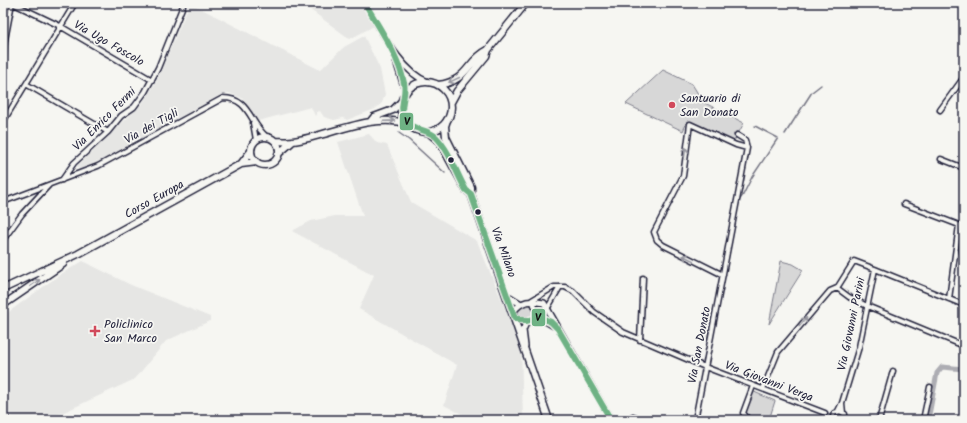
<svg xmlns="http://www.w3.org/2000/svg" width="967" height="423" font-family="Kalam,sans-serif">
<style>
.built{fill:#e6e6e4}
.green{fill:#d7d7d7;stroke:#7c7c89}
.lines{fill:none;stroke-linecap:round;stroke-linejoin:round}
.stream{stroke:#757583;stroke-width:1.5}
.canal{stroke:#adadb3;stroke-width:5}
.minor-casing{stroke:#22223b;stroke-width:7}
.tertiary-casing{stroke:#22223b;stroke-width:8}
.secondary-casing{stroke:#22223b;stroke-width:9}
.primary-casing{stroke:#22223b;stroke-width:9}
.minor{stroke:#f6f6f2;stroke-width:4}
.tertiary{stroke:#f6f6f2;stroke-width:5}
.secondary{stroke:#f6f6f2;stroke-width:6}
.primary{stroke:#f6f6f2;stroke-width:6}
.bus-1-casing{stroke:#f6f6f2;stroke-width:9}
.bus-1{stroke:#6eb284;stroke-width:6}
.oneway{stroke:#9797a0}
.poi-dot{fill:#d1495b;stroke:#f6f6f2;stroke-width:1.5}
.bus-dot{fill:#22223b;stroke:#f6f6f2;stroke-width:1.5}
.labels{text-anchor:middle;stroke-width:3.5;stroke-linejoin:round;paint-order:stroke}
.street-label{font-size:12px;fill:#22223b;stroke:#f6f6f2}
.poi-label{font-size:12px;fill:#22223b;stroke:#f6f6f2;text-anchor:start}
.line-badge{stroke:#f6f6f2;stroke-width:1.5}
.pale-badge-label{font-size:11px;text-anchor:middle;font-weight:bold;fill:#111}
</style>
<rect width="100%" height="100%" fill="#f6f6f2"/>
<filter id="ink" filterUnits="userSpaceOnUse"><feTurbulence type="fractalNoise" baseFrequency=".025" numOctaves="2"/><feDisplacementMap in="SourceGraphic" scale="8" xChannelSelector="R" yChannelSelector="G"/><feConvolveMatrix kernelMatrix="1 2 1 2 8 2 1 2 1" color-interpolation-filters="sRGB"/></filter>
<g filter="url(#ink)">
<path class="built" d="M190,3l130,67 24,-23 20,-11 16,33 5,25 -3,9 -7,6 -28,11 -4,-2 -9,2 -10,-3 -4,-6 -3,1v3l-2,1 -4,-9 -53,14 -16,-23 -13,-5 -9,2 -115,63 -25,11 -3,-3 65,-62 14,-22z
M301,3h60l13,23 -24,13z
M369,134l8,9 10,2 24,57 66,39 44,105 2,74h-50l-29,-15 13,-40 -98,-56 15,-34 -82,-44 19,-10 24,-5h28l-25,-74z
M83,261l48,24 79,32v4l-44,20 -31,38 -88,41h-34l-10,-17v-87l58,-42z"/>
<path class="green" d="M663,70l29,14 11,18 41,21 -11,20 -46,-21 -4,9 -57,-27z
M781,261l12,3 10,6 -34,54z
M530,303l6,13 -12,3 -5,-2 -2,-8 4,-4z
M752,391l23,10 -6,19h-21l-7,-2z"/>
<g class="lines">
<path class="stream" d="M399,133l10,7 36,33
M785,134l27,-42 9,-7
M738,202l5,-7 9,-18 26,-39 -23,-12"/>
<path class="canal" d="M928,420l9,-47 5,-6 22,2"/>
<defs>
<path id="minor" d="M12,3l48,23 92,54
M3,64l2,-24 7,-37
M26,84l82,48
M940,110l24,-33
M3,122l72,-119
M253,123l3,17
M941,159l23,9
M62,180l12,-17 34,-31 13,-16 13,-9 11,-15 13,-24 26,-65
M3,202l95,-36 125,-68c27,0 26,25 44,39
M904,204l55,21 -10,74
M3,240l19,-26 27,-29
M875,269l-21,-8 -17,27 12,9 18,9 97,40
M723,275l-60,-30 -6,-5 -3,-8 29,-56 7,-52 46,21 11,3
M560,287l-13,22 -8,8 -7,-17 22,-13h11l8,4 21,21 29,20 82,35 120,46
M640,340l3,-62
M763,389l15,-37 52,-61 7,-3
M842,403l17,-56 16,-78 89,36
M838,411l4,-8 1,10
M3,412l4,8
M626,420l7,-4 3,1
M695,420l52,-272 -2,-8 -8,-5
M749,420l-6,-7 10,-27
M832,420l2,-7 6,-2 5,3v6
M879,420l14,-49
M923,420l7,-33"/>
<path id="tertiary" d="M365,3c15,25 35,69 63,79
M393,51l13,42
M508,296l13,8
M513,312c9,-12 17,-12 31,-9l67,117
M515,318l12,3 12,-4 15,9
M525,346l-2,-16 4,-9"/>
<path id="secondary" d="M370,122l4,-5 19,-7 9,-9
M251 151a14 14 0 1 1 28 0a14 14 0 1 1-28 0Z
M275,141c6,0 12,1 18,0 38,-5 78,-29 116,-17
M278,154l15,-13
M241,164l10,-13
M3,289l75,-35 163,-90 16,-2
M3,305l60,-41"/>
<path id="primary" d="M401 107a25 25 0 1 1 50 0a25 25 0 1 1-50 0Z
M438,85c31,-4 28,-24 50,-35
M451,102l6,-11 29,-35 2,-6 38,-47
M447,120l-2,6 1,11 25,50v7l78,226
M428,132l12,10 26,48 5,4"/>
</defs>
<use href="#minor" class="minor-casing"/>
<use href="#tertiary" class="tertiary-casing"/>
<use href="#secondary" class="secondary-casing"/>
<use href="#primary" class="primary-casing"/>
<use href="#minor" class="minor"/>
<use href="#tertiary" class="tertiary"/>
<use href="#secondary" class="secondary"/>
<use href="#primary" class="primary"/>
<defs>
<path id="bus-1" d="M365,3c14,25 33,51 39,80 3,12 -6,24 1,36 6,12 22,9 31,18 14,14 20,36 30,53l5,4 44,124 12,3 12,-4 12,5 7,7 53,91"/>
</defs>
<use href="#bus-1" class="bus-1-casing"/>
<use href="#bus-1" class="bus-1"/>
</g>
<defs><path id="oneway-shaft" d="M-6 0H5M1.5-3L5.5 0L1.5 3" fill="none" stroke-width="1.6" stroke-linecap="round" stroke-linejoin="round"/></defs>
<g class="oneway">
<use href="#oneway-shaft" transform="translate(454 80) rotate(155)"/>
<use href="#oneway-shaft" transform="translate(389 121) rotate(-2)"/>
<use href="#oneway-shaft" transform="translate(685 153) rotate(-82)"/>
<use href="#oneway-shaft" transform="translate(688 258) rotate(-154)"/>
<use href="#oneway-shaft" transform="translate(35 283) rotate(-35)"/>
<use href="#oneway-shaft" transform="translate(803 322) rotate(-50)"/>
</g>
</g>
<g class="poi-dot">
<circle cx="672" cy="105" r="4"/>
<path d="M93 325h4v4h4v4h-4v4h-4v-4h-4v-4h4z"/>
</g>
<g class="bus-dot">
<circle cx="451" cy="160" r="3.5"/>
<circle cx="478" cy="212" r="3.5"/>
</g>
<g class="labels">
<g class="street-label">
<text transform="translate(109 43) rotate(30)" y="4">Via Ugo Foscolo</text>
<text transform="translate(104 119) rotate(-45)" y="4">Via Enrico Fermi</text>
<text transform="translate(151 126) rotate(-29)" y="4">Via dei Tigli</text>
<text transform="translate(154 199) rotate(-29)" y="4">Corso Europa</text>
<text transform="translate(504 252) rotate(70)" y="4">Via Milano</text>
<text transform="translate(851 324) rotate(-78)" y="4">Via Giovanni Parini</text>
<text transform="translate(699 345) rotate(-79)" y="4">Via San Donato</text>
<text transform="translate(769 381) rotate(21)" y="4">Via Giovanni Verga</text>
</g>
<g class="poi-label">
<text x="680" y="102">Santuario di<tspan x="680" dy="14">San Donato</tspan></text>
<text x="104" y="328">Policlinico<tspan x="104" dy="14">San Marco</tspan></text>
</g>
</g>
<g class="line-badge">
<rect x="399" y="112" width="15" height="19" rx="4" fill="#6eb284"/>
<rect x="531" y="308" width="15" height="19" rx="4" fill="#6eb284"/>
</g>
<g class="pale-badge-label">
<text x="407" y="125">V</text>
<text x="538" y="321">V</text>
</g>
<rect width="967" height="423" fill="none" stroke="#f6f6f2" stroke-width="16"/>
<rect x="8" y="8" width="951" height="407" fill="none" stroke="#22223b" stroke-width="1.5" filter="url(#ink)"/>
</svg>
